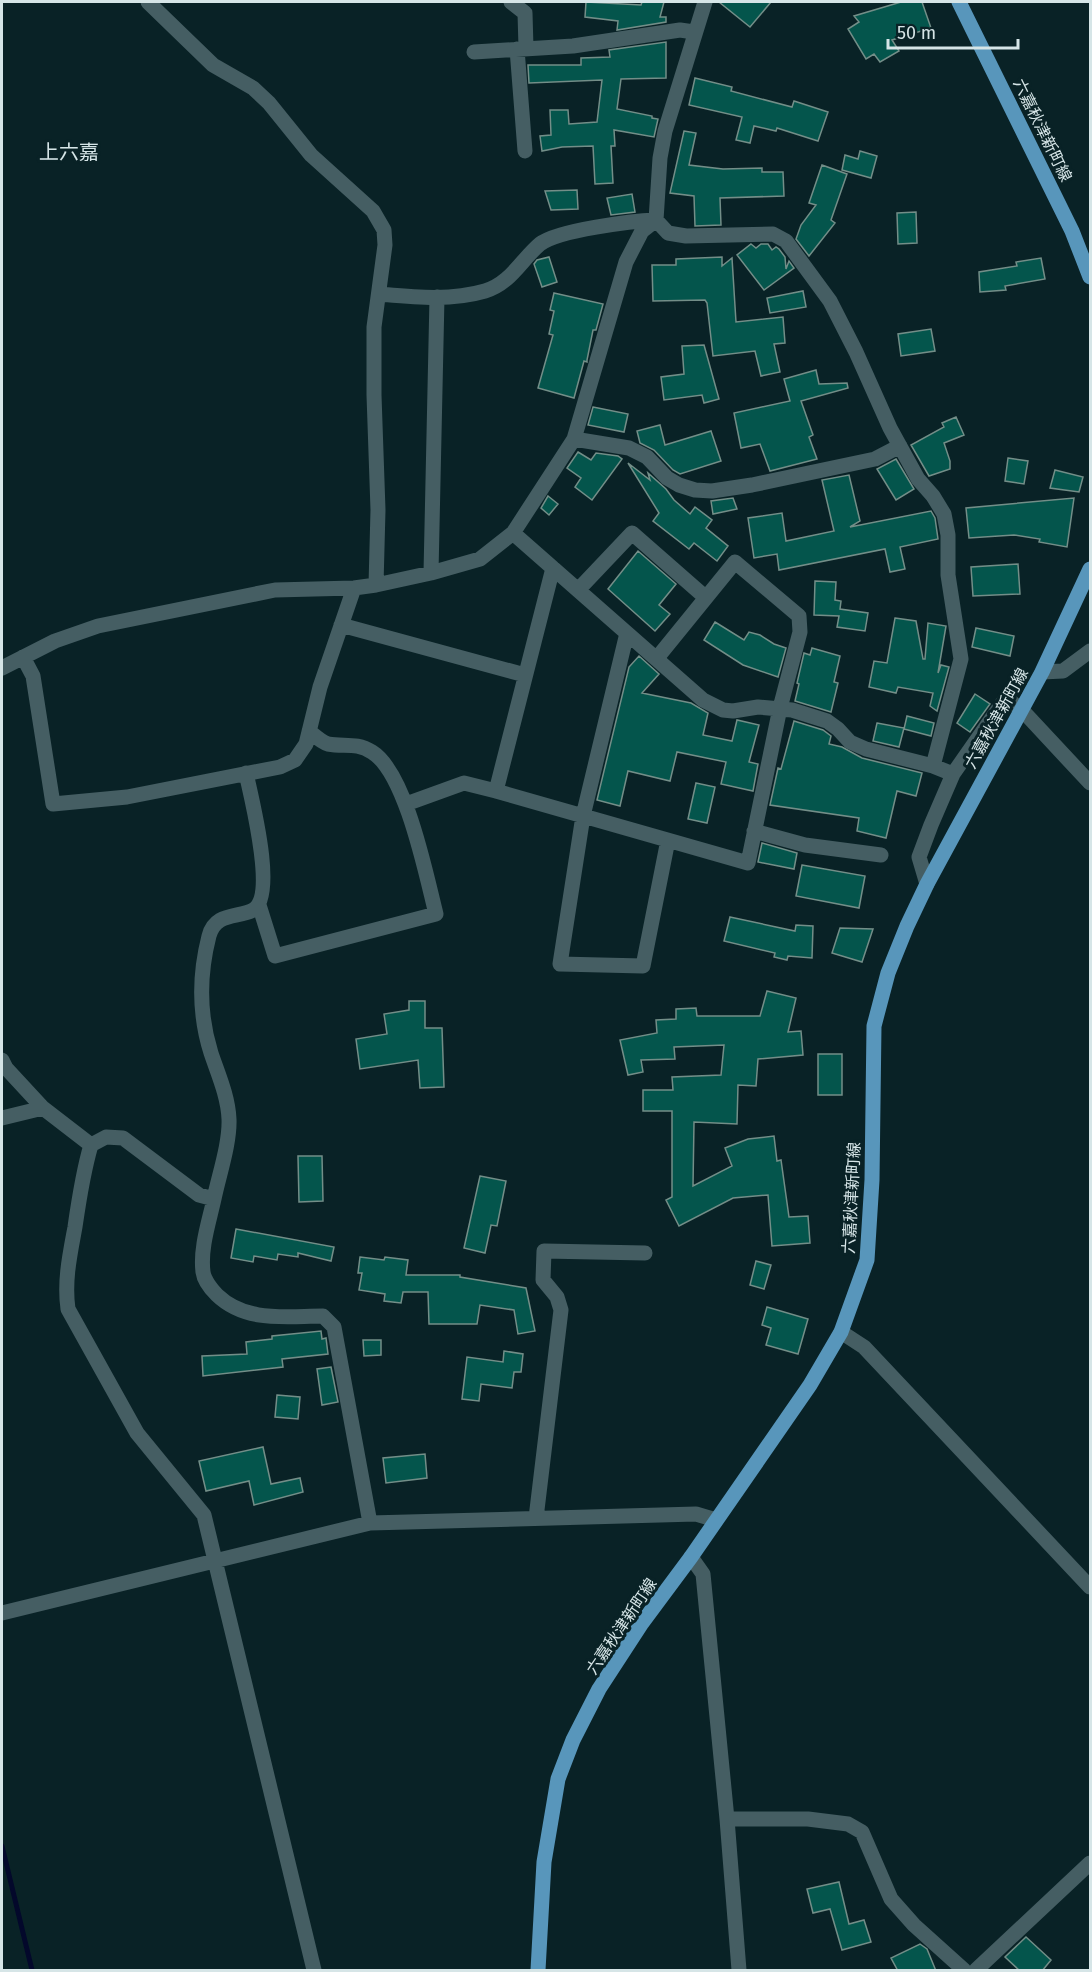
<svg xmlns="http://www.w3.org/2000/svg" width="1092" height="1972" font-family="'Fira Sans','Noto Sans JP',sans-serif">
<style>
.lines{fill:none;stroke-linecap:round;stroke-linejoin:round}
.stream{stroke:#03082b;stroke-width:5}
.building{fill:#04554c;stroke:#738e88;stroke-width:1.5}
.minor{stroke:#455e63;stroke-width:15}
.major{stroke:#5896bb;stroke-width:15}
.labels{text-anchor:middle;stroke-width:6;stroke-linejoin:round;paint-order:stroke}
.street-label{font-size:16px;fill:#d6e5e7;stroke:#092226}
.quarter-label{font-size:20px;fill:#d6e5e7;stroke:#092226}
</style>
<rect width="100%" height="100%" fill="#092226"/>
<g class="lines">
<path class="stream" d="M2,1846l30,124"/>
</g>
<path class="building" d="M586,2l55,3 1,-3h22l-4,15h6v5l-49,8 1,-9 -33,-4z
M719,2h52l-21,25z
M901,2h21l9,26 -39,12 7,11 -19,11 -6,-8 -8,5 -18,-30 11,-7 -5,-6z
M666,42v36l-45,1 -4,30 35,7v2l6,1 -4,18 -40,-7 1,16h-4l2,37 -18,1 -2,-38 -31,1 -20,4 -2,-15 11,-1 -1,-25h18l1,14 28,-2 5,-42 -73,3 -1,-18h53v-7l29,-1 -1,-7z
M695,78l37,9 -1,4 61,16 2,-6 34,11 -10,29 -41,-13 -1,3 -22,-5 -4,17 -14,-3 6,-23 -53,-12z
M684,131l12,2 -7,32 34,4 39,-1v4h21l1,24 -64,2 1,27 -26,1 -1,-30 -24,-3z
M860,151l17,5 -6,22 -29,-8 3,-15 13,4z
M822,165l25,9 -16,46 4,3 -26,33 -13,-17 5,-14 15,-20 -7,-2z
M577,190l1,19 -27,1 -6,-19z
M632,194l3,18 -24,3 -4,-17z
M916,212l1,31 -19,1 -1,-31z
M751,244l5,4 5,-4h7l4,6 4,-3 3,2 6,8 1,12 3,-8 5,7 -30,22 -27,-35z
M549,257l8,25 -15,5 -8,-23 3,-4z
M722,257v9l10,-8 4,64 47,-5 2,26 -11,1 6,28 -19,4 -6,-25 -42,5 -6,-53 -2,-3 -52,1 -1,-36h24v-6z
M1041,258l4,21 -40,7 1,4 -26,2 -1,-20 38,-6 -1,-4z
M803,291l3,16 -36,6 -3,-15z
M554,293l49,11 -7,26h-3l-6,30v2l-3,-1 -10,37 -36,-10 15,-53 -4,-1 5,-23 -4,-1z
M931,329l4,22 -34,5 -3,-22z
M704,345l15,54 -15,4 -2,-8 -38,5 -3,-23 23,-3 -2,-28z
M816,370l3,14 28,-1 1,5 -47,13 12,34 -4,2 8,22 -47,12 -10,-27 -19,4 -7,-35 56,-12 -6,-22z
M593,407l35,7 -4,18 -36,-7z
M956,417l8,18 -20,8 6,18v8l-21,7 -18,-31 33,-18 -2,-4z
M660,425l5,20 46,-14 10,30 -41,13 -7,-4 -19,-20 -14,-7 -3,-12z
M578,452l13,8 5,-7 22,3 4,3 -30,41 -17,-13 6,-9 -14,-10z
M1008,458l20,3 -4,23 -19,-3z
M896,459l18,30 -18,11 -19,-31z
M628,463l22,17 -2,-7 18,16 8,11 16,14 5,-7 17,13 -6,8 22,18 -11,15 -23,-18 -5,6 -36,-28 6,-8z
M1055,470l28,7 -4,15 -29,-4z
M849,475l11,46 -10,6 81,-16 4,7 3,21 -38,8 5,22 -15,3 -5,-23 -106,21 -2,-16 -23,4 -6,-40 34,-5 4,28 48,-10 -12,-51z
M548,496l10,8 -9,11 -8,-7z
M733,498l4,11 -24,5 -2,-13z
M1074,498l-7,49 -28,-5 1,-3 -26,-4 -45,3 -3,-30z
M638,551l38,33 -17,21 11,9 -15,17 -47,-42z
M1018,564l2,30 -47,2 -2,-29z
M815,581l21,1 -1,18 6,1 -1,8 28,4 -3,18 -28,-4 2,-11 -25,-1z
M895,618l21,3 7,38h2l3,-36 18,3 -8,47 3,-8 8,2 -12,44 -7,-5 3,-13 -35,-6 -2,6 -27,-6 5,-26 13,2z
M715,622l29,18 5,-8 11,3 14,9 12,4 -8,29 -35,-12 -39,-25z
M976,628l38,8 -4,20 -38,-9z
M812,648l28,8 -6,26 4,1 -7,29 -36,-11 4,-17 -2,-1 7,-30 6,2z
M639,656l20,18 -17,19 49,10 17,10 -5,22 29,6 5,-21 22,5 -10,37 9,2 -5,27 -32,-7 5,-22 -49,-10 -7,29 -42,-10 -8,35 -23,-6 32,-133z
M975,694l15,10 -20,28 -13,-9z
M907,716l27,7 -3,13 -27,-7z
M794,721l29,9 8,6 -2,8 13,3 20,11 60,15 -6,23 -19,-5 -11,47 -29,-7 2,-13 -89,-13 8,-37 3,1z
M877,723l27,5 -5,19 -26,-6z
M696,783l19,4 -8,36 -19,-4z
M762,843l35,10 -3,16 -36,-7z
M802,865l63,11 -6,32 -63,-12z
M730,917l65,14 1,-6 17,1 -1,32 -24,-2 -1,4 -13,-3 1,-4 -51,-12z
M840,928l33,1 -11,33 -30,-9z
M767,991l29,7 -8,34 13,-1 2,24 -45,4 -2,27 -18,-1 -1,39 -43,-2 -1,64 39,-20 -7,-18 23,-9 26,-3 3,25 4,-1 8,57 19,-1 2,27 -38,3 -4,-51 -35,3 -54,28 -13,-26 6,-3v-86h-29v-21h30l-1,-13 49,-2 3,-30 -50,2 1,12 -34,1 2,12 -15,3 -8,-35 37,-7 -1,-13 20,-1v-10l20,-1 1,8h63z
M409,1001h16v27h17l2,59 -24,1 -2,-28 -58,9 -4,-30 31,-5 -3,-20 25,-4z
M818,1054h24v41h-24z
M298,1156h24l1,45 -24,1z
M480,1176l26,5 -9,45 -6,-1 -6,28 -21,-5z
M236,1229l98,18 -3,14 -33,-8v4l-20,-3 -1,6 -23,-4 -1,6 -22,-4z
M360,1257l24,3 1,-3 23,3 -2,15h54v2l66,11 9,43 -17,3 -4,-24 -34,-5 -3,19h-48l-1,-32h-25l-2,11 -17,-2 1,-7 -26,-4 3,-17h-4z
M756,1261l15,4 -7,24 -14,-4z
M767,1307l41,12 -10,35 -32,-9 5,-17 -9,-3z
M321,1331l1,8 4,-1 2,16 -46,5 1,8 -80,9 -1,-20 45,-2 -1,-12 26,-3v-3z
M363,1340h18v15l-17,1z
M504,1351l19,3 -2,18h-7l-2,16 -31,-4 -2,17 -17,-2 5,-42 36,5z
M331,1367l7,35 -16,3 -5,-36z
M277,1395l23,2 -2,22 -23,-2z
M263,1447l8,37 29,-6 3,14 -49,13 -5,-24 -43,10 -7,-30z
M425,1454l2,24 -41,5 -3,-25z
M839,1882l10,42 15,-4 7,22 -29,8 -12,-41 -17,4 -6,-24z
M1026,1937l25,23 -9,11h-22l-15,-14z
M920,1944l7,5 9,22h-38l-7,-13z"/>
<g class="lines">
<path class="minor" d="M148,2l65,63 40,23 16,15 42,52 62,56 11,19 1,15 -11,82v68l4,115 -2,75
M511,2l14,11 1,35
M517,49l8,102
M474,52l99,-6 107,-16 14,2
M380,294c34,3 71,7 105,-3 26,-8 36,-31 55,-47 18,-14 93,-23 116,-24l12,13 18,3 87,-2 13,7 44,60 26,51 34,76 28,51 15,17 11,18 4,21v40l13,84 -28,107
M574,439l55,9 18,9 20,21 12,7 16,5 17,1 40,-6 123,-26 25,-13
M513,533l190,167 20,10 10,1 25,-4 34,3 35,11 11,8 12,13 16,7 67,17 20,8
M553,568l-57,223 252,72 32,-155 20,-76 -1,-16 -64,-54 -78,96
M431,573l6,-276
M578,590l54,-57 73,64
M341,625l184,50
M627,633l-44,183 -23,148 83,2 25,-126
M23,657l10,19 20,128 74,-7 153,-30 15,-7 11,-16 14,-57 34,-99
M2,668l53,-27 43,-15 177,-36 79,-2 22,-3 55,-12 49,-14 33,-26 61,-94 52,-177 16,-31 14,-11 4,-62 5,-27 40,-129
M1042,672l21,-1 27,-20
M406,804l58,-21 32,8
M754,831l51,14 76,10
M927,884l-8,-27 12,-32 22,-51 53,-76 16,12 68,73
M259,905l16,51 161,-42c-10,-39 -30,-141 -64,-162 -16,-10 -27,-5 -44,-8 -7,-2 -14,-9 -19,-13
M2,1060l4,8 37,40 48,37c-8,27 -12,54 -16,82 -5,27 -11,54 -7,82l69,124 67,82 110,455
M2,1118l41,-10
M91,1145l15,-8 17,1 76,57 15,4c-5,23 -14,49 -11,73 1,8 9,18 14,23 29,28 69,21 106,21l11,11 36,196
M214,1199c5,-24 16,-56 15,-80 -1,-23 -11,-45 -18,-66 -12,-38 -12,-78 -2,-117 6,-24 29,-18 44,-26 24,-14 -2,-113 -7,-137
M841,1332l23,15 226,240
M536,1518l25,-208 -4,-13 -14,-17 1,-29 101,2
M691,1557l12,17 24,245 12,151
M2,1613l368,-90 326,-9 20,6
M727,1819h81l40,5 14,8 29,67 23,26 50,45
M976,1970l114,-107"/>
<path class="major" d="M959,2l113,229 18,46
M538,1970l6,-108 14,-83 15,-39 26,-51 43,-66 49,-66 119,-172 31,-53 26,-72 5,-80 2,-154 14,-53 19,-47 20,-42 115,-212 48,-103"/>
</g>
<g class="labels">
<g class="street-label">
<text transform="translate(1043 130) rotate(64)" y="6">六嘉秋津新町線</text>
<text transform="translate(996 718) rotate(-61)" y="6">六嘉秋津新町線</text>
<text transform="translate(851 1198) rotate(-87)" y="6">六嘉秋津新町線</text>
<text transform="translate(621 1626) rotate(-56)" y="6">六嘉秋津新町線</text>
</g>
<g class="quarter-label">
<text x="69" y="159">上六嘉</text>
</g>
</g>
<rect width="1092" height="1972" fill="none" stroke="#d6e5e7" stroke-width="6"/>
<path d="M888 39v9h130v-9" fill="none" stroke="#d6e5e7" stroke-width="3"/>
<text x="897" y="39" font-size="18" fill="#d6e5e7" stroke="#092226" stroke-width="4.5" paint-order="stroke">50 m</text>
</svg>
